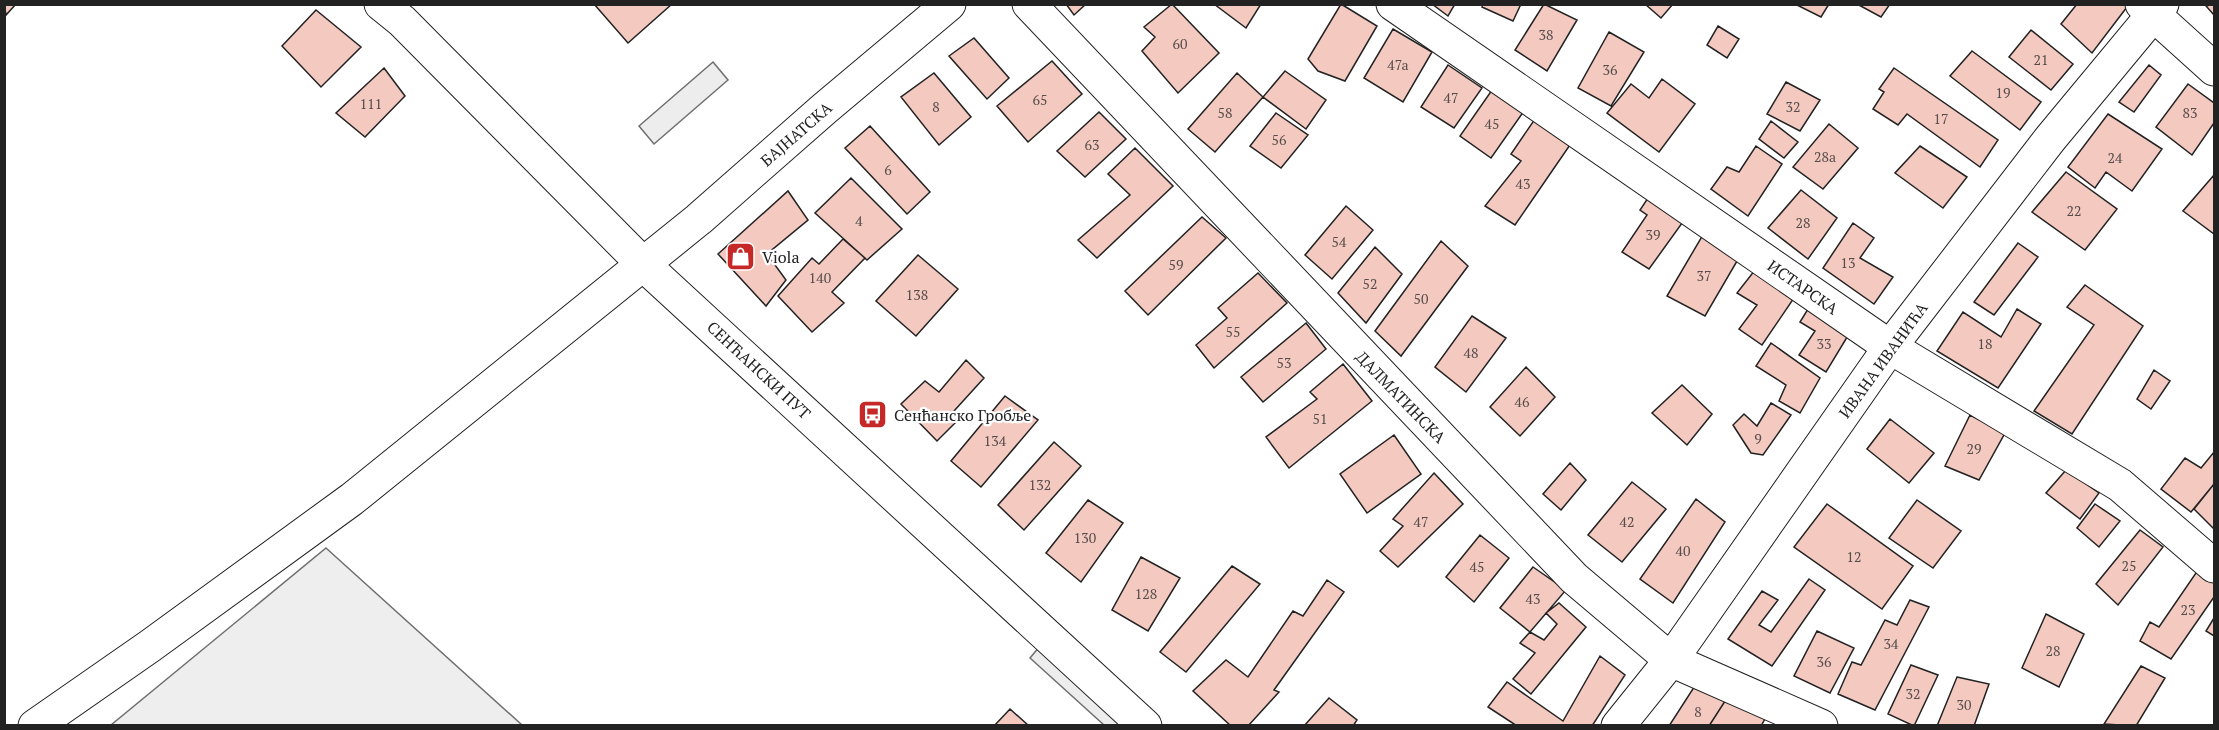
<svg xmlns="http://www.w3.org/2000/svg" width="2219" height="730" font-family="'PT Serif',serif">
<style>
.green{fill:#eee;stroke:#6f6f6f;stroke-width:1.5}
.parking{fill:#ededed;stroke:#6f6f6f;stroke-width:1.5}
.building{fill:#f3c9c0;stroke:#222;stroke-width:1.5}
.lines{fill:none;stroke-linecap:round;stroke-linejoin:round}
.minor-casing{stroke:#222;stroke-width:35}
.major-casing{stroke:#222;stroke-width:35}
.minor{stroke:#fff;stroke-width:33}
.major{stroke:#fff;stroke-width:33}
.labels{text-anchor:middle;stroke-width:4.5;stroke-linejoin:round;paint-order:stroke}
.number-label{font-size:14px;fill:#564c4a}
.street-label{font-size:16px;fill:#222;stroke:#fff}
.poi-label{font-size:16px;fill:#222;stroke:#fff;text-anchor:start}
</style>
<rect width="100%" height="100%" fill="#fff"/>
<path class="green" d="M326,548l196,177h-411z"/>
<path class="parking" d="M713,62l15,18 -74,64 -15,-18z
M1045,640l92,85h-33l-74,-67z"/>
<path class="building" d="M4,4h12l-10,11z
M594,4h78l-44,39z
M1066,4h20l-12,11z
M1172,4l47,49 -41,40 -36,-42 13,-14 -11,-10z
M1214,4h47l-15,24z
M1341,4l36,22 -32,55 -27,-10 -10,-12z
M1432,4h23l-7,12z
M1483,4h38l-8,17 -31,-14z
M1544,4l33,16 -30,51 -32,-21z
M1645,4h28l-12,14z
M1795,4h34l-8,13z
M1857,4h33l-9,13z
M2077,4h47l3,3 -35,46 -31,-29z
M2214,4v11l-8,-9z
M316,10l45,37 -40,40 -39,-41z
M1718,26l21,13 -12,19 -20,-13z
M1393,29l39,23 -29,50 -39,-24z
M2031,30l42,34 -22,26 -42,-33z
M1609,32l35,20 -33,54 -33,-18z
M974,38l35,40 -22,21 -38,-43z
M1972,51l69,51 -21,28 -70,-54z
M1052,61l30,33 -54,48 -31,-36z
M1448,65l34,23 -28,40 -33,-21z
M2149,65l12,10 -27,37 -15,-10z
M384,68l21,28 -40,41 -29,-24z
M1894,68l104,72 -18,27 -73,-53 -9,11 -25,-16 11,-17 -5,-3z
M1285,71l41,29 -20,29 -43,-32z
M934,73l37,44 -32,28 -38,-48z
M1237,73l26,24 -48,55 -27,-23z
M1662,79l33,25 -36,48 -52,-39 24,-29 18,14z
M1786,82l34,18 -20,31 -33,-17z
M2188,84l26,19v20l-22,32 -36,-28z
M1492,90l32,21 -33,47 -31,-22z
M1099,112l27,27 -41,38 -28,-26z
M1276,113l32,22 -27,33 -31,-22z
M2108,114l54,35 -30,42 -26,-19 -11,16 -27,-21z
M1535,119l37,23 -57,83 -30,-19 36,-45 -10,-7z
M1771,121l27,21 -14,16 -25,-19z
M1829,124l29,24 -35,41 -30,-22z
M870,126l60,66 -23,22 -62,-66z
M1756,146l26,18 -34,52 -37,-27 16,-22 12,5z
M1920,146l47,31 -24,31 -48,-35z
M1135,148l38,38 -76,72 -19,-18 52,-45 -22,-21z
M2066,172l51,37 -32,41 -53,-38z
M2214,175v59l-31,-23z
M851,178l51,51 -35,31 -52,-47z
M1801,190l36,28 -29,41 -40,-31z
M788,191l20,29 -41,34 19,26 -20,26 -48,-52z
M1650,195l35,24 -36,50 -27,-17 25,-37 -7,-5z
M1346,206l27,24 -41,49 -27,-24z
M1202,217l24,21 -78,77 -23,-24z
M1853,223l21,15 -14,20 33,19 -19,27 -51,-36z
M1704,233l36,23 -35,60 -38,-20z
M843,239l22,19 -33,34 12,11 -32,29 -34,-36 34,-38 7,6z
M1441,241l27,25 -67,90 -26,-25z
M2018,243l20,14 -44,58 -20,-13z
M1375,247l27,27 -36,49 -28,-30z
M918,255l40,34 -42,47 -40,-35z
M1755,270l41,25 -34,50 -23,-16 18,-24 -20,-12z
M1258,273l29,30 -73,65 -18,-23 31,-27 -9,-10z
M2085,285l58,41 -71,108 -38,-23 60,-86 -27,-18z
M1808,309l41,25 -23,38 -27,-17 16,-24 -15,-9z
M2017,309l24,15 -43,64 -61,-37 26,-39 38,25z
M1472,316l34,22 -40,54 -31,-25z
M1306,323l20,26 -63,53 -22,-25z
M1771,343l49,35 -20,35 -21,-12 7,-16 -30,-19z
M966,360l18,18 -30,33 6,7 -23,23 -36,-37 24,-23 14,11z
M1343,364l29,37 -83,67 -23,-31 51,-38 -7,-7z
M1526,367l29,30 -35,39 -30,-29z
M2154,370l16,11 -19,28 -14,-10z
M1682,385l30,29 -25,31 -35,-32z
M1005,396l33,24 -57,67 -30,-26z
M1771,403l20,12 -28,40 -12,-2 -18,-28 11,-11 13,12z
M1970,415l35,18 -26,47 -34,-14z
M1890,419l44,34 -25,30 -42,-34z
M1394,435l27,39 -54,39 -27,-39z
M1054,442l27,24 -57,64 -26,-25z
M2214,452v32l-23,28 -30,-23 24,-31 16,10z
M1570,463l16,17 -25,30 -18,-16z
M2066,470l33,23 -19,26 -34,-26z
M1434,473l29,31 -65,63 -18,-16 23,-25 -10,-7z
M1632,482l34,27 -44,53 -34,-27z
M2214,484v45l-20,-20z
M1696,499l29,23 -52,81 -33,-24z
M1088,500l35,23 -42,59 -35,-29z
M1917,500l44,31 -28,37 -44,-30z
M1827,504l86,62 -31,43 -88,-62z
M2095,504l25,17 -21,26 -22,-19z
M2140,530l23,17 -45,58 -22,-21z
M1480,535l29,23 -35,44 -28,-25z
M1141,557l39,21 -32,53 -36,-21z
M1232,566l28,18 -74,88 -26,-20z
M1533,567l33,23 -36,42 -30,-24z
M2198,570l16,12v15l-43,62 -31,-18 10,-19 9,5z
M1809,579l16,11 -53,76 -44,-27 34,-48 16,9 -19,25 12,7z
M1327,580l17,12 -70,98 5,2 -31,34h-17l-38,-35 33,-31 22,17 45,-66 10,5z
M1910,600l19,7 -54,103 -37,-16 14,-32 9,3 24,-45 12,5z
M1559,603l27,24 -55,67 -18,-15 22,-26 -15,-10 10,-11 14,8 13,-16 -11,-11z
M2046,614l38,20 -25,53 -37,-19z
M2214,618v18l-8,-5z
M1817,631l37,17 -24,45 -36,-17z
M1600,656l25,19 -33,51h-75l-29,-19 19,-25 56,39z
M1911,665l27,10 -24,51 -26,-12z
M2141,666l24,12 -29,48 -32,-2z
M1957,677l32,7 -15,42h-37z
M1698,681l29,17 -18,28h-40z
M1329,698l28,22 -4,6h-49z
M1727,698l39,19 -5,9h-52z
M1010,709l19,17h-35z"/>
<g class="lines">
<defs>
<path id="minor" d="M381,4l21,17 242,244
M1029,4l545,574 97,82 150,66
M1393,4l497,343 230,138 94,81
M2142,4l72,65
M1618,726l53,-66 219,-313 160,-208 112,-135"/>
<path id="major" d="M644,265l501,461
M35,726l115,-80 202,-147 347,-280 125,-110 125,-105"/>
</defs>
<use href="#minor" class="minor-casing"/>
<use href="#major" class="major-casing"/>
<use href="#minor" class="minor"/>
<use href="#major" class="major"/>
</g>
<defs>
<symbol id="shop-square" viewBox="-11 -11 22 22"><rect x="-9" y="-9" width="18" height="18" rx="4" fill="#c62828" stroke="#fff"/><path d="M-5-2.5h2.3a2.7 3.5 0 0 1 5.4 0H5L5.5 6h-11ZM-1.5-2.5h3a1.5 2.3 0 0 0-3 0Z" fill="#fff"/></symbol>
<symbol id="bus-square" viewBox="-11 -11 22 22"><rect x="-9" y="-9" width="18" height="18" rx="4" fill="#c62828" stroke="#fff"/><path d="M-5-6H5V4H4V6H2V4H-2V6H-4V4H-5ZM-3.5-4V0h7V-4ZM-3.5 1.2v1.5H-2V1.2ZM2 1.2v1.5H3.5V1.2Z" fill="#fff"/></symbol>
</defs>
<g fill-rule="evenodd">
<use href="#shop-square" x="724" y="240" width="33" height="33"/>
<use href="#bus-square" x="856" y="398" width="33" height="33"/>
</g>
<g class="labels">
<g class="number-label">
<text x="1546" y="40">38</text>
<text x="1180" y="49">60</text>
<text x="2041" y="65">21</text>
<text x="1398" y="70">47a</text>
<text x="1610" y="75">36</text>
<text x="2003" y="98">19</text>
<text x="1451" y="103">47</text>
<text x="1040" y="105">65</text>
<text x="371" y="109">111</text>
<text x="936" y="112">8</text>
<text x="1793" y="112">32</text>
<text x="1225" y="118">58</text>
<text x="2190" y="118">83</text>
<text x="1941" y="124">17</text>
<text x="1492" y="129">45</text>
<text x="1279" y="145">56</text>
<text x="1092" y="150">63</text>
<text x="1825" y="162">28a</text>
<text x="2115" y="163">24</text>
<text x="888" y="175">6</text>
<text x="1523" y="189">43</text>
<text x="2074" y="216">22</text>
<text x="859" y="226">4</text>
<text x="1803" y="228">28</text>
<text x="1653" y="240">39</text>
<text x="1339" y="247">54</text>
<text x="1848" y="268">13</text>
<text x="1176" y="270">59</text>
<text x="1704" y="281">37</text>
<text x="820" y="283">140</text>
<text x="1370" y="289">52</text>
<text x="917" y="300">138</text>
<text x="1421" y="304">50</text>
<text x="1233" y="337">55</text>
<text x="1824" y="349">33</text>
<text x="1985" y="349">18</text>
<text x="1471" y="358">48</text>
<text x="1284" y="368">53</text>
<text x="1522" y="407">46</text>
<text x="1320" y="424">51</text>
<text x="1758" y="444">9</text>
<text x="995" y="446">134</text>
<text x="1974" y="454">29</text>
<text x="1040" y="490">132</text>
<text x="1421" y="527">47</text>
<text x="1627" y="527">42</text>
<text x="1085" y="543">130</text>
<text x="1683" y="556">40</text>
<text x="1854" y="562">12</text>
<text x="2129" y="571">25</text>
<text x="1477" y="572">45</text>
<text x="1146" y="599">128</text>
<text x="1533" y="604">43</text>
<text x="2188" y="615">23</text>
<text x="1891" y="649">34</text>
<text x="2053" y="656">28</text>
<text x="1824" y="667">36</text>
<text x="1913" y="699">32</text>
<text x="1964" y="710">30</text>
<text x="1698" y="717">8</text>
</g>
<g class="street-label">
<text transform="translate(796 134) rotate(-41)" y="6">БАЈНАТСКА</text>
<text transform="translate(1803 287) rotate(35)" y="6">ИСТАРСКА</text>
<text transform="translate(1883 360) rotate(-54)" y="6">ИВАНА ИВАНИЋА</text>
<text transform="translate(759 370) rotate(43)" y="6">СЕНЋАНСКИ ПУТ</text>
<text transform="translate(1401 397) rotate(46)" y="6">ДАЛМАТИНСКА</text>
</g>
<g class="poi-label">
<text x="762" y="263">Viola</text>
<text x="894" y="421">Сенћанско Гробље</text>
</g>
</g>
<rect width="2219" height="730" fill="none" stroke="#222222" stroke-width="12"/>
</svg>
